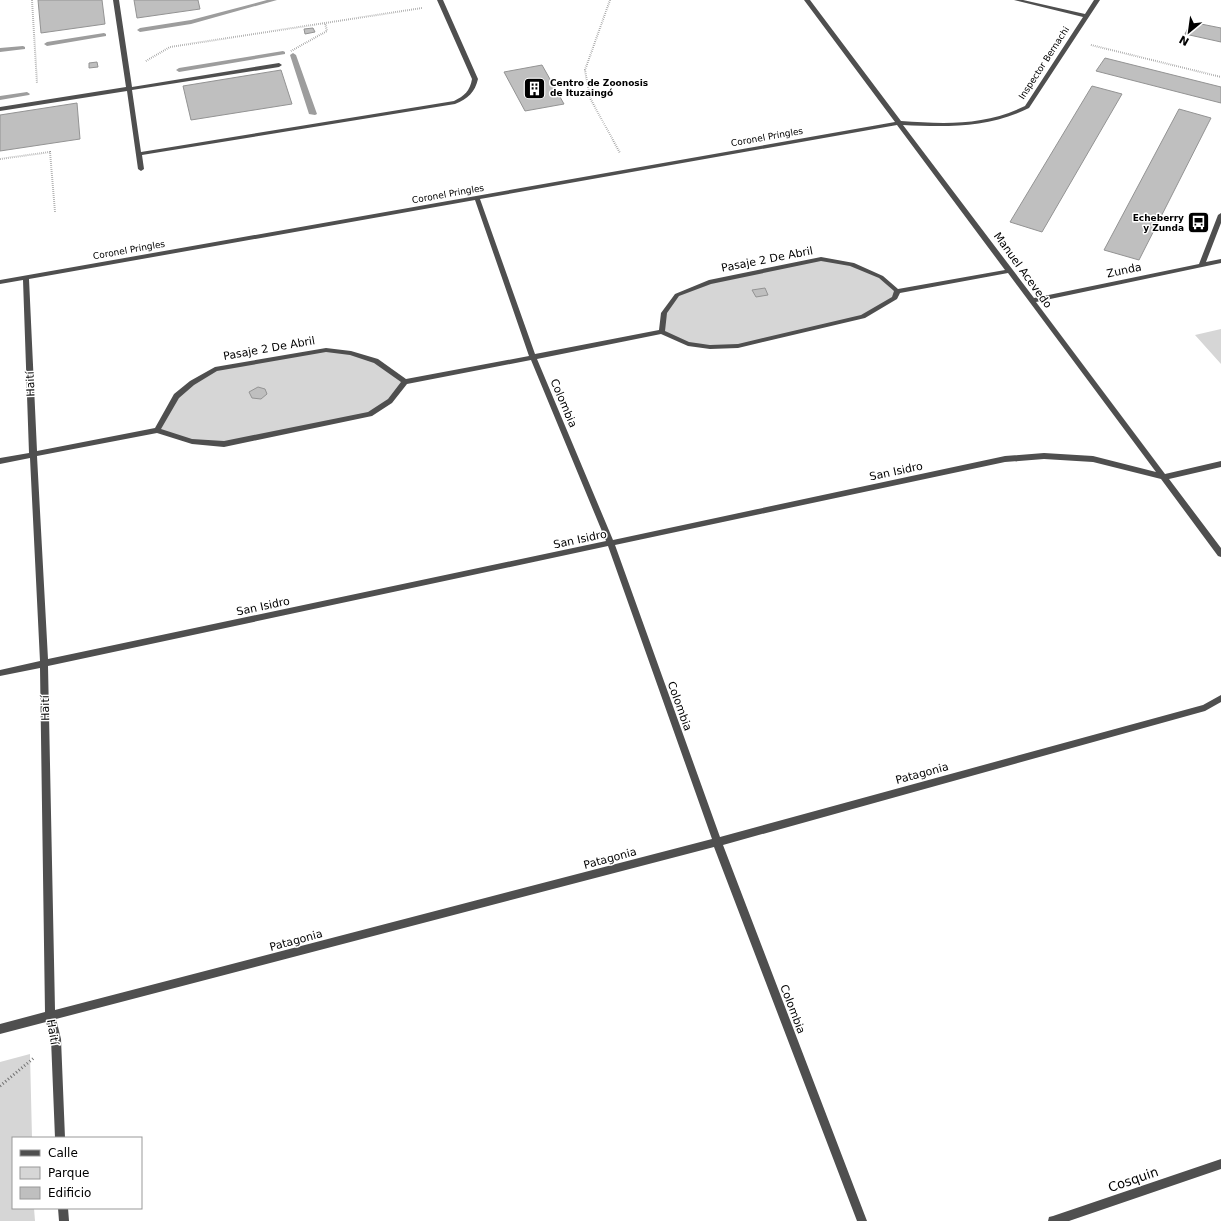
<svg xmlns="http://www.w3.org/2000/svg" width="1221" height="1221" font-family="'DejaVu Sans',sans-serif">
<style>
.green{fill:#d6d6d6}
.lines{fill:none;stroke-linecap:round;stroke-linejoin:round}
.stream{fill:#9d9d9d;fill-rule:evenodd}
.building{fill:#bfbfbf;stroke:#939393}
.path-far1{stroke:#717171;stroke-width:2;stroke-dasharray:0.5 1.5;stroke-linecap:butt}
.path{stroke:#717171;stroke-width:3;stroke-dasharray:1 2.5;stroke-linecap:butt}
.lane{fill:#4f4f4f;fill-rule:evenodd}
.street{fill:#4f4f4f;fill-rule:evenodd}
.labels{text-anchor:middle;stroke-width:3;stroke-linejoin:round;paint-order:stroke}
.far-street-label{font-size:9px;fill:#000;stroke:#fff}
.far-poi-label{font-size:9px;font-weight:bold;fill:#000;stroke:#fff;text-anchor:start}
.street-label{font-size:11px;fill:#000;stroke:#fff}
.near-street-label{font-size:13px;fill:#000;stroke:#fff}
</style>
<rect width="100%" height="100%" fill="#fff"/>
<path class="green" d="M821,259l18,2 42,16 16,14 -2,7 -32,19 -125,29 -50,-2 -26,-12c1,-16 3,-24 15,-36 17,-17 115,-31 144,-37z
M1221,329v35l-26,-29z
M326,350l25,3 25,8 29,21 -15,19 -20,13 -146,30 -32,-3 -35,-11 19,-34 39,-27z
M30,1054l2,84h-19v70h21l1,13h-35v-159z"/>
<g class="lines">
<path class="stream" d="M267,0h10l-86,24 -51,8 -3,-2 3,-2 51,-8z
M104,33l2,1v2l-59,10 -3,-2 3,-2z
M23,46l2,1v2l-25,3v-4z
M283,51l2,1v2l-106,18 -3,-2 3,-2z
M293,53l3,2 21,59 -2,1 -6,-1 -19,-59z
M27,92l3,2 -1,1 -29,5v-4z"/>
</g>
<path class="building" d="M38,0h64l3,24 -64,9z
M134,0h64l2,9 -63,9z
M1191,22l30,6v14l-36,-8z
M313,28l2,4 -10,2 -1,-5z
M1105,58l116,29v16l-125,-32z
M97,62l1,5 -9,1v-5z
M542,65l22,39 -39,7 -21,-39z
M281,70l11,34 -101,16 -8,-34z
M1092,86l30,8 -80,138 -32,-10z
M77,103l3,36 -80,12v-36z
M1179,109l32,9 -72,142 -35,-10z
M765,288l3,7 -12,2 -4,-7z
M258,387l7,2 2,5 -6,5 -9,-1 -3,-6z"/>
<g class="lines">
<path class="path-far1" d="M32,0l5,83
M610,0l-25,70 5,28 30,55
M1091,45l130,32
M291,51l36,-20 -2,-8
M146,61l24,-14 252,-39
M0,159l50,-7 5,60"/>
<path class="path" d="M0,1086l35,-29"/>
<path class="lane" d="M113,0h6l13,87 147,-24 3,2 -3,2 -147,23 9,62 313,-51c10,-5 16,-10 18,-22l-35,-79h6l35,79c-3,13 -10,20 -23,25l-313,51 2,14 -3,2 -3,-2 -11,-78 -127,20v-4l126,-20z"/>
<path class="street" d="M804,0h6l91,121c44,3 83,5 124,-15l58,-89 -69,-17h9l62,14 9,-14h6l-71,108c-41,20 -81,19 -126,17l131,173 165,-34 19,-49 3,-2v10l-15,39 15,-3v4l-185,39 129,172 56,-13v6l-52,12 52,69v9l-3,-1 -57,-77 -68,-17 -49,-3 -39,3 -390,83 105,292 483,-132 18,-10v7l-16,9 -482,134 144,376h-10l-143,-374 -658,172 5,20 4,99h-10l-4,-99 -5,-17 -46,12v-10l45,-12 -5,-344 -40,8v-6l40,-9 -10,-203 -30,6v-6l29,-5 -6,-173 -23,4v-4l895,-158zM897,125l108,145 -107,19 -15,-13 -29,-13 -33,-6 -112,23 -34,14 -14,19 -2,17 -124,24 -55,-155zM475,200l54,156 -123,23 -28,-20 -27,-8 -25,-3 -111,19 -25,14 -16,13 -19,34 -118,23 -8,-172zM821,261l29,5 29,12 15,13 -2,6 -31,18 -123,29 -28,1 -21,-3 -24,-11 2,-18 12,-17 32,-12zM1008,273l148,199 -63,-16 -49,-3 -39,3 -392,84 -76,-181 124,-25 27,12 22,3 28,-1 127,-30 32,-19 3,-6zM326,352l24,3 24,8 27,19 -13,17 -20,13 -144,29 -32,-2 -31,-10 18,-31 15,-13 23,-14zM531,360l75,181 -558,118 -11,-203 120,-23 35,11 32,3 148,-31 20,-13 15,-19zM608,546l104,293 -657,171 -7,-344z
M1221,1159v10l-152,52h-21l1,-4 4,-1z
M58,1208h10l1,13h-10z"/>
</g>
<defs>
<symbol id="building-square" viewBox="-11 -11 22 22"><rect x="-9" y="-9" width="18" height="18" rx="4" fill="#000" stroke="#fff"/><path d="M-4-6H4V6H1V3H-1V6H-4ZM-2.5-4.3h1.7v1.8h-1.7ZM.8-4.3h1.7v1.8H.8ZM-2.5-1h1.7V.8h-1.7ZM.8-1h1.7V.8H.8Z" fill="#fff"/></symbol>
<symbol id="bus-square" viewBox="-11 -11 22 22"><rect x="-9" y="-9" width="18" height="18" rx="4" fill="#000" stroke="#fff"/><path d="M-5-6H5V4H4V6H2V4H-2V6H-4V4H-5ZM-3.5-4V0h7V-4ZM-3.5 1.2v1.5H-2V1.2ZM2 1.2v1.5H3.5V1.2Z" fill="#fff"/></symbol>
</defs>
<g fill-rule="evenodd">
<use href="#building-square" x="522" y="76" width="25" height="25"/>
<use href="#bus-square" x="1186" y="210" width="25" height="25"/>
</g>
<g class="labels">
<g class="far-street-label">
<text transform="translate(1044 63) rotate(-57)" y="3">Inspector Bernachi</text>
<text transform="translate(767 137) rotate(-10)" y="3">Coronel Pringles</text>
<text transform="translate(448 194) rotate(-10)" y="3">Coronel Pringles</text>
<text transform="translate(129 250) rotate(-10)" y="3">Coronel Pringles</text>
</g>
<g class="far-poi-label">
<text x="550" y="86">Centro de Zoonosis<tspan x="550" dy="10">de Ituzaingó</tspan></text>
<text x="1184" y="221" text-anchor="end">Echeberry<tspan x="1184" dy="10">y Zunda</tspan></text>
</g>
<g class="street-label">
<text transform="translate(767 259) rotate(-11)" y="4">Pasaje 2 De Abril</text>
<text transform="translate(1023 270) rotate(54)" y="4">Manuel Acevedo</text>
<text transform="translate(1124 270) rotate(-12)" y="4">Zunda</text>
<text transform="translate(269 348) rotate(-10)" y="4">Pasaje 2 De Abril</text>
<text transform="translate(30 384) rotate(-92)" y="4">Haití</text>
<text transform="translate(564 403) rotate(67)" y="4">Colombia</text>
<text transform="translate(896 471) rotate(-12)" y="4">San Isidro</text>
<text transform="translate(580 539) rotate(-12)" y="4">San Isidro</text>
<text transform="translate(263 606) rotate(-12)" y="4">San Isidro</text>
<text transform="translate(680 706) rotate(70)" y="4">Colombia</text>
<text transform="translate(45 708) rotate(-91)" y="4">Haití</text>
<text transform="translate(922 773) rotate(-15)" y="4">Patagonia</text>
<text transform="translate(610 858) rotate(-15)" y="4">Patagonia</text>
<text transform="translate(296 940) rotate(-15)" y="4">Patagonia</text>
<text transform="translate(793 1009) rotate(69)" y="4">Colombia</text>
<text transform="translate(53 1032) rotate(81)" y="4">Haití</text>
</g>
<g class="near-street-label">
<text transform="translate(1133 1179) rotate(-19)" y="5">Cosquin</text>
</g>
</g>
<rect x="12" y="1137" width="130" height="72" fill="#ffffff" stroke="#999999"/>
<rect x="20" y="1150" width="20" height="6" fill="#4f4f4f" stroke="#999999"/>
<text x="48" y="1157" font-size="12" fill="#000000">Calle</text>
<rect x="20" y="1167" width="20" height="12" fill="#d6d6d6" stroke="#999999"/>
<text x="48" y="1177" font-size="12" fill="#000000">Parque</text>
<rect x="20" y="1187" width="20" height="12" fill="#bfbfbf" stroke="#999999"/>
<text x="48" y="1197" font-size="12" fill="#000000">Edificio</text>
<g transform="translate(1189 32) rotate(209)" stroke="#ffffff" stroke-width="3" paint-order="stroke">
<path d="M0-3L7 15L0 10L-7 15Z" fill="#000000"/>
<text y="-6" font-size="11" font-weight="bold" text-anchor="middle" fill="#000000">N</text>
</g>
</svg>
